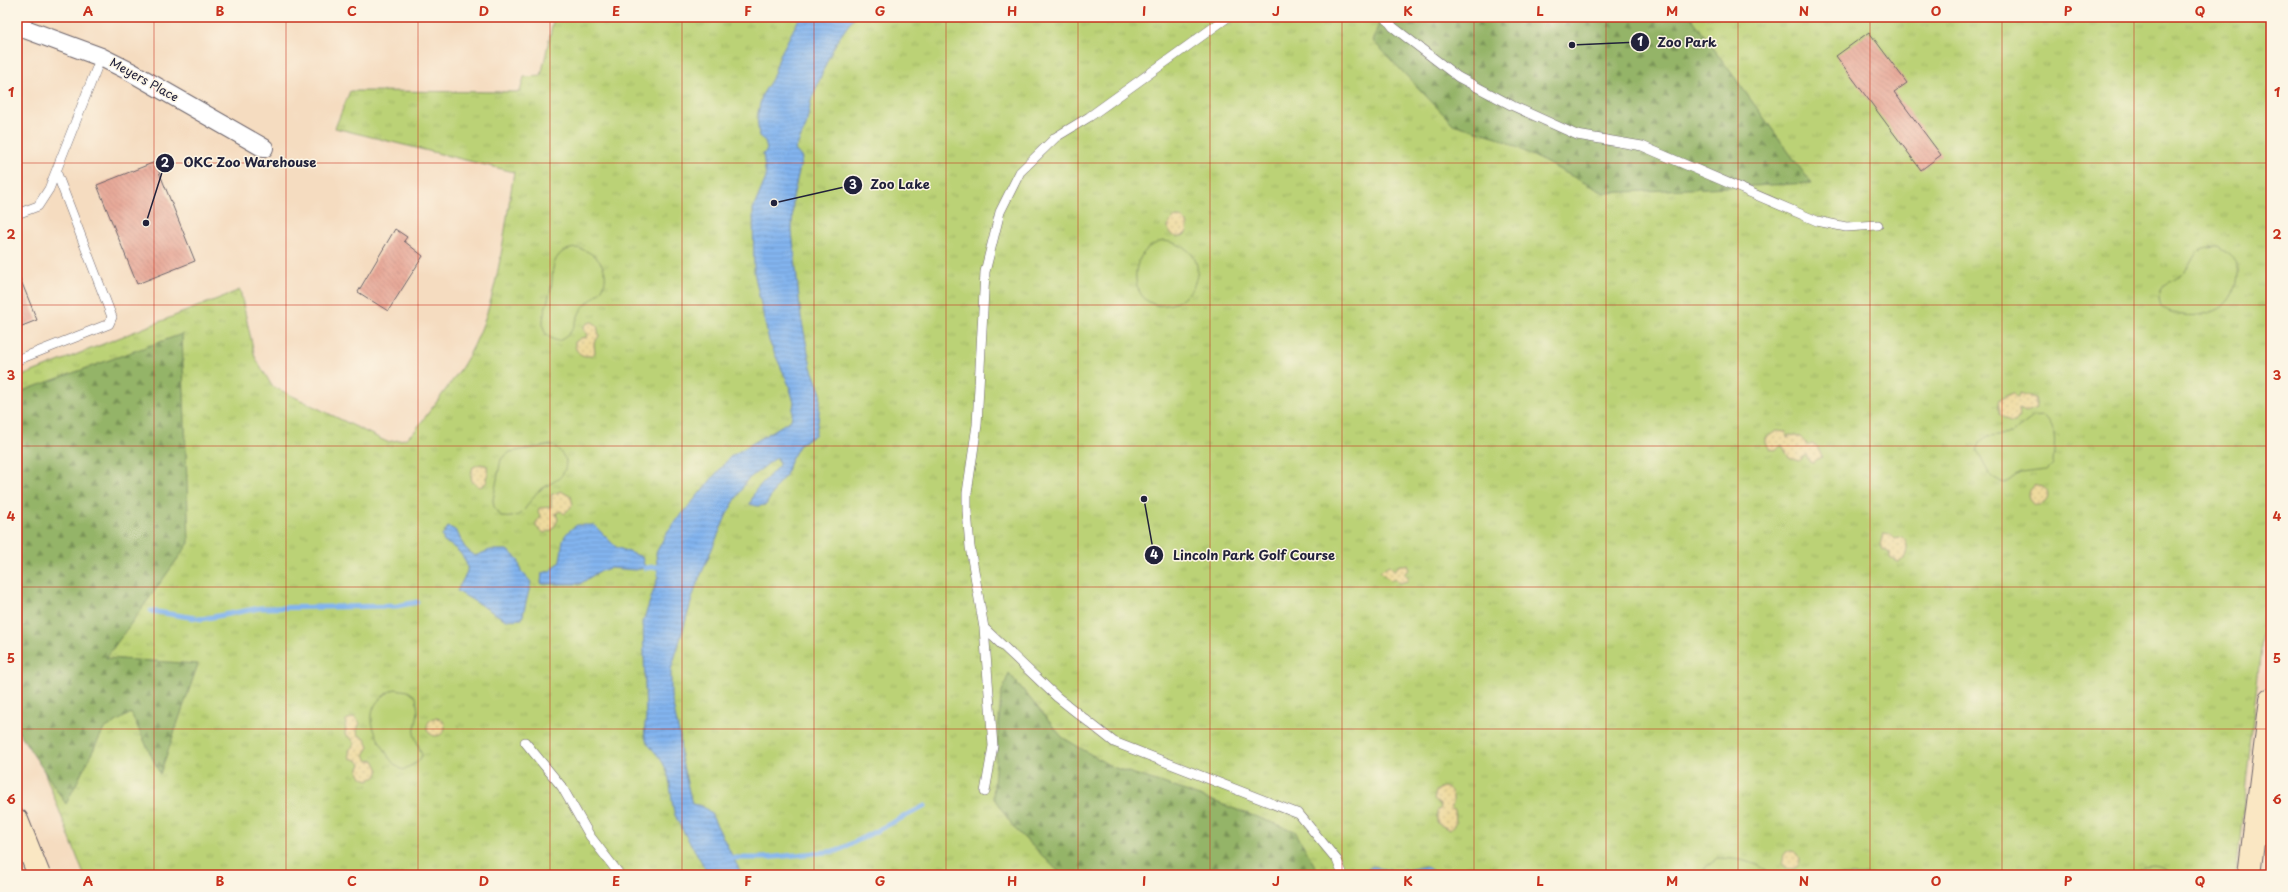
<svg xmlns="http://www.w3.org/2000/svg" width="2288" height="892" font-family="'Playpen Sans',sans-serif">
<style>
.grass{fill:url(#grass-tufts);stroke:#6e7a58}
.forest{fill:url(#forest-firs);stroke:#5b6b51}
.sand{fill:url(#sand-dots);stroke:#887e6c}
.garden{fill:#bbd276;stroke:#6e7a58}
.water{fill:url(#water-rules);stroke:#526b94}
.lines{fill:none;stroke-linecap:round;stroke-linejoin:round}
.stream{stroke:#82b4ee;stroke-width:5}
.building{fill:url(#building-back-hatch)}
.lane-casing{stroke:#6c636a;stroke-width:10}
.street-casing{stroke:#6c636a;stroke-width:20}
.secondary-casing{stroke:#6c636a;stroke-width:24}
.lane{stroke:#fff;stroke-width:9}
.street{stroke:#fff;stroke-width:18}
.secondary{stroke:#fae7c3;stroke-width:22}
.grid{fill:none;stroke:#c8321e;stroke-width:1;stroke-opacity:0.55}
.labels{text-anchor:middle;stroke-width:3;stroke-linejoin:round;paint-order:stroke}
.street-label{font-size:12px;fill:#22223b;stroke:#fcf5e5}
.leader{fill:none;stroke:#22223b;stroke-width:1.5}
.callout-dot{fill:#22223b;stroke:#fcf5e5;stroke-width:1.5}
.mark-label{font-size:12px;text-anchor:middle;font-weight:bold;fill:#fff}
.callout-label{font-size:13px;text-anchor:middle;font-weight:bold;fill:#22223b;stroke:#fcf5e5;stroke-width:3;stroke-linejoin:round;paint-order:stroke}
.neatline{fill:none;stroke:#c8321e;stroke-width:1.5}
.grid-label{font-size:13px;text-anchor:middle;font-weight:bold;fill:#c8321e}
</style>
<defs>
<pattern id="grass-tufts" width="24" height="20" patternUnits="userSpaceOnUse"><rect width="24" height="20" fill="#bbd276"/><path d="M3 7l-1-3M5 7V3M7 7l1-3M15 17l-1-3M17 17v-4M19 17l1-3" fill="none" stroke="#a0b467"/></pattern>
<pattern id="forest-firs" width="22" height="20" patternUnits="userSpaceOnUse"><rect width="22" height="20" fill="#94b467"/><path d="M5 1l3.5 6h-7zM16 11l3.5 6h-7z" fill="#789256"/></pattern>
<pattern id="sand-dots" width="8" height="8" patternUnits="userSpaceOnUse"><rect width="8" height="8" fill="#eeda9e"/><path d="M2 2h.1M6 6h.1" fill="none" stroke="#ccbb89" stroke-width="1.8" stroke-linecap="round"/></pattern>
<pattern id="water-rules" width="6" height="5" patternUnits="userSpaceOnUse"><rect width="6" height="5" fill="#82b4ee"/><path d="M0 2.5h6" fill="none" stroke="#709acd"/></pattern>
<pattern id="building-back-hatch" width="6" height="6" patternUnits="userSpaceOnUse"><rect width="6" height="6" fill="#e7a797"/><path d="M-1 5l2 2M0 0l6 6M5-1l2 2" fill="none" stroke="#c68f83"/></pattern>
</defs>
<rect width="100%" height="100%" fill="#fcf5e5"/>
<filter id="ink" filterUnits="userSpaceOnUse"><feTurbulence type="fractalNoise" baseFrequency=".025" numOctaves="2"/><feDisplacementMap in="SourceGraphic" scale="8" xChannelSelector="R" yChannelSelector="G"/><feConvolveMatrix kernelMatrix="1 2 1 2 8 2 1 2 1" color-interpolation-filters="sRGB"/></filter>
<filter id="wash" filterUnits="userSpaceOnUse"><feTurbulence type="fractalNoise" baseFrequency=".012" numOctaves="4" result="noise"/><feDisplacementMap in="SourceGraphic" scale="16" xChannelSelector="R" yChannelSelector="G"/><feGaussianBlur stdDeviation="0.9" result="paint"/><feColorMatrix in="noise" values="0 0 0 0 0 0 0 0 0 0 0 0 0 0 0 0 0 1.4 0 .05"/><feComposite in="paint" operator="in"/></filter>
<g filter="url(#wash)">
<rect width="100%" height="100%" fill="#f5dcc0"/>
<path class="grass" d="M554,17h1717v540l-35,318h-2152l-48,-125 -19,-27v-345l223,-88 15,67 17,29 115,56 18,-3 10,-8c15,-21 32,-42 47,-64 36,-56 41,-130 52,-195l-179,-44 15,-37 170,1 4,-15 17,-1z"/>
<path class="forest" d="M1381,17h310l120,166 -207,10 -107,-56 -44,-13 -80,-83z
M182,334l7,209 -83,115 92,6 -38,110 -29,-61 -27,16 -38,75 -49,-74v-337z
M1009,673l53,64 50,30 57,18 126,46 25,44h-258l-47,-46 -22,-32 8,-103z"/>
<path class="sand" d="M1168 227a10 10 0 1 1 20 0a10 10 0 1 1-20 0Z
M592,322l5,3 2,11 -5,7 1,10c-9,7 -21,1 -20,-11l6,-4 6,-1 1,-3 -4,-3c-1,-6 3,-8 8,-9z
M2013,393l4,5 3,-5 15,5 2,10 -11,4 -8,-3 1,8 -4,5h-5l-10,-7 -2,-15z
M1776,431l10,1 2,6 2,-3 10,2 8,8 4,-2 5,3 5,11 -9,5 -4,-1 -3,-6 -7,6 -10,-3 -7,-13 -7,5 -5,-1 -4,-6v-5z
M481,464l6,2 1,8 -2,4 1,4 -7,5 -8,-5 -1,-8 2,-7z
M2028 495a10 10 0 1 1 20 0a10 10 0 1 1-20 0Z
M561,491l10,6 2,8 -9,9 -3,-3 -5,2 2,7 -6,10 -8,3 -8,-6v-5l5,-5 -3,-5 1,-4 12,-1v-12z
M1883,534l8,1 4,4 7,-2c7,7 6,13 2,22l-7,3 -7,-4v-5l-8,-4 -2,-4z
M1389,565l5,5 6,-5h7l2,5 -5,3 4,4 -1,4 -8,2 -5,-5 -4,3 -10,-10z
M354,717l6,6 -3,7 1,5 7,3 4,9 -5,8 4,6 6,-1 5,10 -3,7 -8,3 -7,-3 -3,-6 3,-7 -4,-4 -7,-2 -1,-8 6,-6 -4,-6 -6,-3 1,-15z
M427 727a9 9 0 1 1 18 0a9 9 0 1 1-18 0Z
M1443,787c11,3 12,12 8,22l4,1 1,13 -6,7 -13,-7v-12l4,-3 -1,-3 -6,-5 2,-9z
M1782 860a9 9 0 1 1 18 0a9 9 0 1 1-18 0Z"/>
<path class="garden" d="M1164,241c23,3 41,18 30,44 -3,7 -11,15 -19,18 -47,16 -53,-55 -11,-62z
M2218,247c7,5 15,8 19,17 4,12 -3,32 -12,40 -16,14 -48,16 -64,2 -8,-25 9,-21 20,-31 17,-15 7,-27 37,-28z
M576,248c17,2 36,20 27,39 -5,10 -16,14 -22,23 -7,13 -7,25 -23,31 -27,-7 -10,-35 -7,-53 2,-11 0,-24 8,-33 5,-5 10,-6 17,-7z
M2043,416c16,13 11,29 10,48l-6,6 -26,3 -16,10c-17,-3 -20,-19 -28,-32l3,-8 7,-7 24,-2 22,-17z
M551,445l7,4 8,11c0,20 -12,20 -26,30 -15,12 -13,30 -38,27l-8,-10 -1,-7 8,-41 9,-7z
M395,689l13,2 8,6 2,15 -4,22 8,21 -3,6 -16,9c-12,-6 -14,-13 -20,-23 -16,-24 -17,-45 12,-58z
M1718,858c22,1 37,3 55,17h-70l2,-7z
M2154,866l9,2 10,7h-40l11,-8z"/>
<path class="water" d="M800,17h54l-17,24 -10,20 -16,40 -5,25 -11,24 7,8 -9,39 -1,34 9,86 10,50 10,26 -3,29 -3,13 -15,9 -11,20 -3,11 -9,10 -11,20 -9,1 -7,-2 5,-13 24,-26 -2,-8 -30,23 -20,34 -31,72 -25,84v26l9,41 1,20 11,47 10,2 8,6 32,63h-34c-9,-21 -24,-39 -33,-60 -5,-15 -3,-34 -10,-48 -11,-23 -25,-18 -19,-49l-3,-96 15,-45 -2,-24 11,-21 63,-75 61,-37 3,-18 -6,-19 -19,-42 -15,-69 -1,-63 13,-31 -3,-24 4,-4 -2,-9 -6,-5 -2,-19 5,-22 10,-16 8,-24z
M577,525h17l22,22 26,10 3,11 -10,2 -25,-2 -12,4 -18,12h-39l1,-11 8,-2 9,-8c6,-20 -2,-25 18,-38z
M448,527c12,3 10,10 16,19 2,4 8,7 11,10l15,-6h17l11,9 3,12 10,11 -9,37 -16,1 -49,-29c3,-6 8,-14 10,-20 2,-12 -13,-26 -23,-29l-2,-6z
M1373,866c19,7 33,5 52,0l14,9h-76v-3z"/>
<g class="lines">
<path class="stream" d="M645,568l19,-2
M151,611l51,8 58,-11 137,-2 20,-4
M728,858h36l73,-7 88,-45"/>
</g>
<g id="blocks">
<path class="building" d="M1869,32l38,51 -13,9 47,63 -20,15 -85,-114z
M155,162l40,99 -58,23 -40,-99z
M395,229l12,8 -3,4 19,15 -35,55 -30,-19z
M17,271l20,49 -20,8z"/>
</g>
</g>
<g filter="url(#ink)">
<use href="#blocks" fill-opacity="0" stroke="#6c636a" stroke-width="1"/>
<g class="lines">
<defs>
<path id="lane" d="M1228,17l-139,100 -33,20 -36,35 -20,40 -15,60 -8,153 -10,68v18l3,36 14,81 73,69 57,45 185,72 38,46 6,15
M1385,17l8,10 65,50 55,29 64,29 65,11 175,75 29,6 32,-2
M17,214l21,-8 11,-17 52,-132
M17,360l92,-36 3,-7 -56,-146
M984,628l9,118 -8,46
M525,742l37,45 28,49 30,39"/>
<path id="street" d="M17,26l84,31 30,15 133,76"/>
<path id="secondary" d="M17,820l22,55
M2249,875l22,-176"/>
</defs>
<use href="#lane" class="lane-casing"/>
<use href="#street" class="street-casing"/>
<use href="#secondary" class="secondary-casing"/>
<use href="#lane" class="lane"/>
<use href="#street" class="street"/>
<use href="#secondary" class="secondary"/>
</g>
</g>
<path class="grid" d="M154,17v858M286,17v858M418,17v858M550,17v858M682,17v858M814,17v858M946,17v858M1078,17v858M1210,17v858M1342,17v858M1474,17v858M1606,17v858M1738,17v858M1870,17v858M2002,17v858M2134,17v858M17,163h2254M17,305h2254M17,446h2254M17,587h2254M17,729h2254"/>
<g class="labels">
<g class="street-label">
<text transform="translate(144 80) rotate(29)" y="4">Meyers Place</text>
</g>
</g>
<path class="leader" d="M1572 45L1640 42M146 223L165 163M774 203L853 185M1144 499L1154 555"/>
<g class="callout-dot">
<circle cx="1572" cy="45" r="4"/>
<circle cx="146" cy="223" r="4"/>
<circle cx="774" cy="203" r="4"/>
<circle cx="1144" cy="499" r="4"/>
<circle cx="1640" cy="42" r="10"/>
<circle cx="165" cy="163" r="10"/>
<circle cx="853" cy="185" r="10"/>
<circle cx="1154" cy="555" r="10"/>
</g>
<g class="mark-label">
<text x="1640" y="46">1</text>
<text x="165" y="167">2</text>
<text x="853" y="189">3</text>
<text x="1154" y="559">4</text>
</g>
<g class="callout-label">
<text x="1687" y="47">Zoo Park</text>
<text x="250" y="167">OKC Zoo Warehouse</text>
<text x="900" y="189">Zoo Lake</text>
<text x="1254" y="560">Lincoln Park Golf Course</text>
</g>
<rect width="2288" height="892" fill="none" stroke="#fcf5e5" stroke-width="44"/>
<rect x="22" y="22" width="2244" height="848" class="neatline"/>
<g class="grid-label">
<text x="88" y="16">A</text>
<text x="220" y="16">B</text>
<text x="352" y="16">C</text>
<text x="484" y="16">D</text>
<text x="616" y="16">E</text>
<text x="748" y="16">F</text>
<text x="880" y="16">G</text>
<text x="1012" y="16">H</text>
<text x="1144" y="16">I</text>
<text x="1276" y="16">J</text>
<text x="1408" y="16">K</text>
<text x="1540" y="16">L</text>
<text x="1672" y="16">M</text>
<text x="1804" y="16">N</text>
<text x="1936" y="16">O</text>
<text x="2068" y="16">P</text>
<text x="2200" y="16">Q</text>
<text x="11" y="97">1</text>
<text x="2277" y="97">1</text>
<text x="11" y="239">2</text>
<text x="2277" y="239">2</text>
<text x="11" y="380">3</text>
<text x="2277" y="380">3</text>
<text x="11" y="521">4</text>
<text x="2277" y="521">4</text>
<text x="11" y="663">5</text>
<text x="2277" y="663">5</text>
<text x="11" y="804">6</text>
<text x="2277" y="804">6</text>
<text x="88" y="886">A</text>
<text x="220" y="886">B</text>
<text x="352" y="886">C</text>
<text x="484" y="886">D</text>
<text x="616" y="886">E</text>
<text x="748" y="886">F</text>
<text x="880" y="886">G</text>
<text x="1012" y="886">H</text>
<text x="1144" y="886">I</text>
<text x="1276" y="886">J</text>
<text x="1408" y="886">K</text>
<text x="1540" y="886">L</text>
<text x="1672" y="886">M</text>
<text x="1804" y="886">N</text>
<text x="1936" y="886">O</text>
<text x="2068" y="886">P</text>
<text x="2200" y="886">Q</text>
</g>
</svg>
